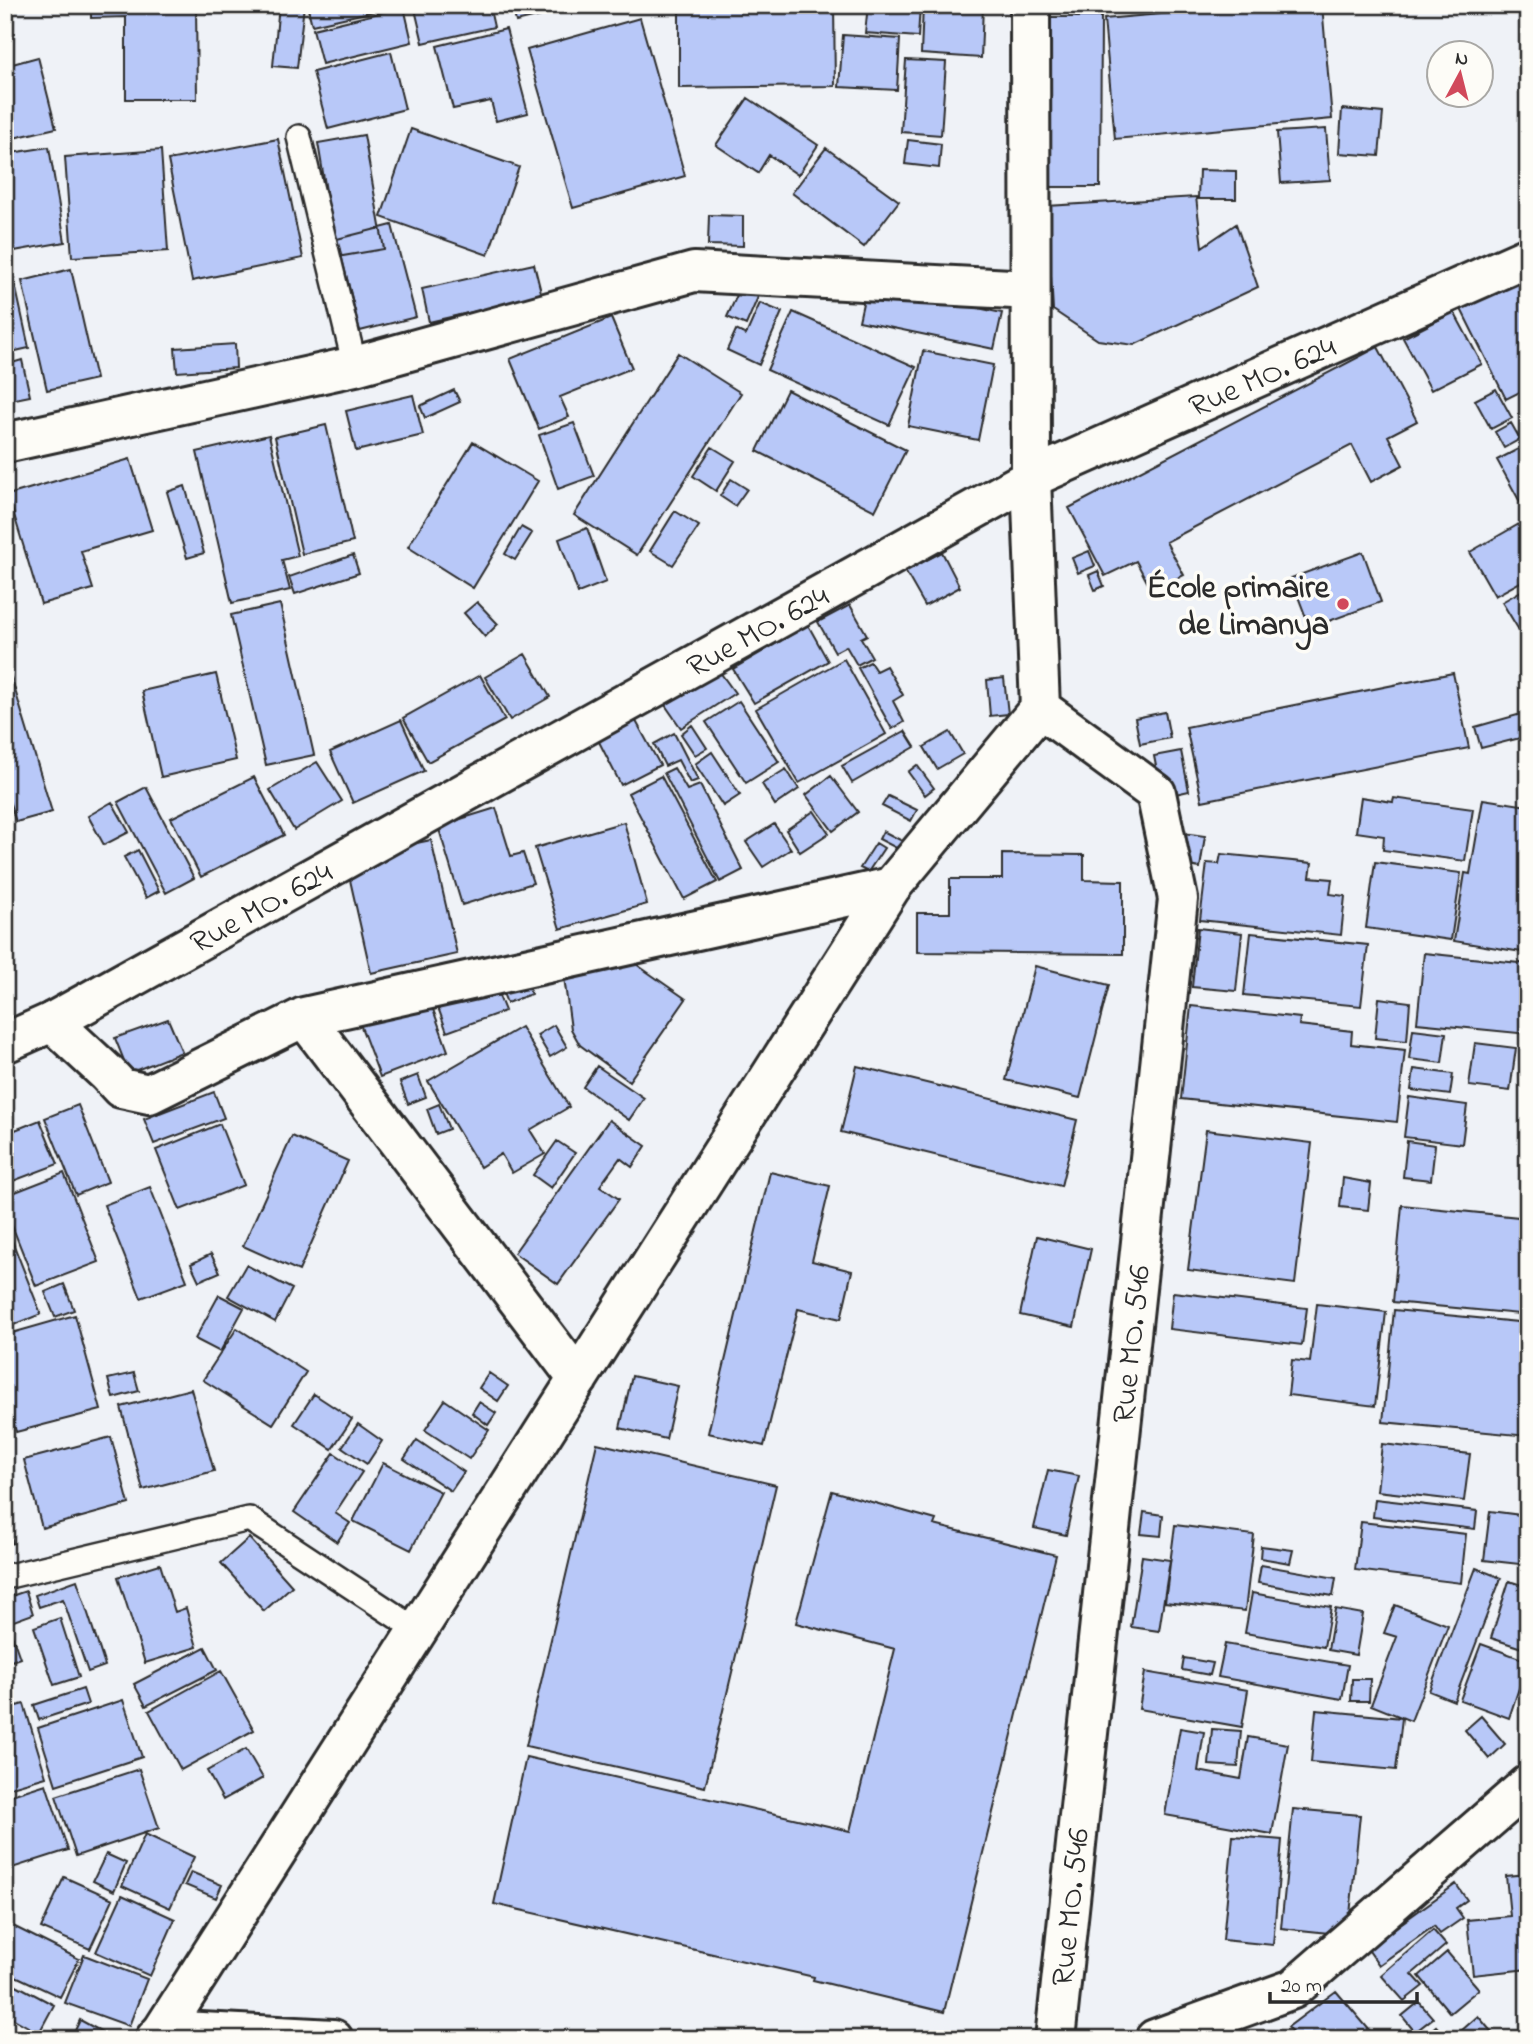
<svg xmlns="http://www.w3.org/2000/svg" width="1533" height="2044" font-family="'Indie Flower',sans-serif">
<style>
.building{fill:#b8c8f8;stroke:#2b2b2b;stroke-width:2}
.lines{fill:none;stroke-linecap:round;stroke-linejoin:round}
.service-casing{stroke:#2b2b2b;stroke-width:28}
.minor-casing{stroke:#2b2b2b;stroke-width:44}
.tertiary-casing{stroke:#2b2b2b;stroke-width:44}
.service{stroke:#fdfcf7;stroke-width:23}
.minor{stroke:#fdfcf7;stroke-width:38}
.tertiary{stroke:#fdfcf7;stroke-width:38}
.poi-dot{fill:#d1495b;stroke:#fdfcf7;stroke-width:2.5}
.labels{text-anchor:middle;stroke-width:7;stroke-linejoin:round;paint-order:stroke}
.street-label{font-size:32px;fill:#2b2b2b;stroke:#fdfcf7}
.poi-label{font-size:32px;font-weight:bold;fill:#2b2b2b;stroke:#fdfcf7;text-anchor:end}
</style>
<rect width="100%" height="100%" fill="#eff2f7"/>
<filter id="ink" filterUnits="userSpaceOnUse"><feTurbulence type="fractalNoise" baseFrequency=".0143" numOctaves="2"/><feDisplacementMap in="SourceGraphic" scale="14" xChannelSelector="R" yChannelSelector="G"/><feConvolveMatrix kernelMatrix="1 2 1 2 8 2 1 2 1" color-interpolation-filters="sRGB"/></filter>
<g filter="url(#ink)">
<path class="building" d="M91,5h105l1,94h-71v-82l-35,1z
M279,5h25l-7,63 -24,-2z
M307,5h94l-89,20z
M414,5h75l5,22 -71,16z
M512,5h26l3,11 -25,6z
M679,5h155l1,81 -156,2z
M868,5h52l-2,32 -53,-4z
M923,5h60l-2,53 -60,-4z
M1264,5h58l10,114 -217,20 -11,-120z
M404,7l8,35 -90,22 -9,-35z
M1049,17h52l-1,170h-51z
M640,18l45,158 -112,32 -46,-158z
M506,29l22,84 -32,8 -5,-20 -38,8 -16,-63z
M843,35l57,4 -3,51 -58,-3z
M391,52l14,57 -77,20 -15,-57z
M38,57l18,71 -51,12v-74z
M906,60l40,2 -5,73 -40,-3z
M748,98l70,47 -20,30 -29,-20 -11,18 -42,-28z
M1342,109l41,4 -4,43 -40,-3z
M411,129l108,38 -31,88 -107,-38z
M1326,129l4,51 -49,3 -4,-51z
M364,135l20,114 -47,8 -19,-114z
M278,139l25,119 -111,23 -24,-121z
M908,140l33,4 -2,24 -34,-4z
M49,147l16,95 -51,9 -5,-23 -4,1v-75z
M826,148l73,53 -35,46 -72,-54z
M161,150l7,101 -96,6 -7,-100z
M1199,170l37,1v28h-38z
M1196,197l6,50 34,-23 22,63 -124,58 -36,-5 -45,-30 -6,-104z
M709,215l34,1v30l-35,-1z
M392,225l24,92 -56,14 -23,-92z
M534,264l8,32 -113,26 -7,-33z
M71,269l25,110 -49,11 -25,-109z
M1528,276v112l-22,11 -45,-90z
M743,282l18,8 -15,35 -19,-8z
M15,284l14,64 -18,4 -6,-25v-41z
M867,285l135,28 -8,36 -135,-28z
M760,303l22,9 -23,53 -32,-15 9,-20 10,5z
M793,312l123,55 -27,58 -122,-55z
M1454,312l28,52 -51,26 -28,-52z
M611,318l21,50 -72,29 9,20 -30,12 -29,-70z
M235,344l1,24 -59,4 -2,-24z
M1378,347l39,74 -29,15 15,29 -32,17 -19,-37 -186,97 18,33 -32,16 -16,-30 -31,15 -36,-68z
M923,351l70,14 -15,75 -70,-14z
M678,353l63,40 -104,162 -63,-40z
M22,360l8,36 -25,5v-36z
M1496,389l16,29 -21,11 -16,-29z
M454,390l6,12 -35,16 -5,-12z
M787,390l119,60 -31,61 -118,-60z
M413,395l10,40 -67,16 -10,-40z
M574,423l20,53 -36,13 -19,-54z
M1511,423l9,16 -16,9 -9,-16z
M326,425l27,117 -51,12 -27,-117z
M269,435l29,121 -16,4 8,30 -58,13 -35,-151z
M473,442l65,39 -65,107 -65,-41z
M1528,444v65l-3,2 -28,-51z
M712,447l23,14 -19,30 -23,-15z
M130,459l22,71 -71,21 12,38 -52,15 -33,-109z
M731,479l16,10 -12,17 -15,-10z
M185,486l19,67 -17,5 -20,-66z
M675,511l24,15 -26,39 -23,-14z
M1528,519v59l-33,18 -25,-44z
M521,527l11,6 -17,27 -10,-6z
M587,528l19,54 -28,11 -19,-54z
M1089,551l6,15 -17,7 -6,-15z
M942,552l18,35 -35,19 -20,-35z
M1363,552l18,50 -71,26 -19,-50z
M353,555l6,18 -64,21 -6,-17z
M1098,571l6,15 -9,4 -6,-15z
M1528,587v58l-26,-43z
M477,602l21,22 -13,13 -21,-24z
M280,604l34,151 -48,10 -35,-150z
M850,605l17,30 -6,3 11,19 -15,8 -11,-19 -11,6 -17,-30z
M808,625l20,36 -74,42 -21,-34z
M525,654l25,43 -40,23 -25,-43z
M5,657l47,155 -36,10 -11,-34z
M844,659l42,75 -87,49 -43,-74z
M870,662l6,9 10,-5 17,29 -10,6 11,21 -12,7 -34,-61z
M717,668l18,25 -54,35 -18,-26z
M1453,673l16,75 -267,53 -16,-74z
M216,674l20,86 -75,17 -19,-86z
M480,675l25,45 -77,42 -25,-44z
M1004,678l4,36 -18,2 -3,-36z
M739,701l40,61 -33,21 -40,-61z
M631,712l29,53 -39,20 -27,-53z
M1165,712l5,26 -30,6 -5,-26z
M1528,712v24l-47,12 -6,-21z
M401,720l23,51 -71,32 -23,-51z
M692,725l15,23 -12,7 -14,-21z
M905,731l10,16 -63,36 -10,-17z
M950,732l13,22 -26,15 -13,-22z
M674,733l24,47 -8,3 -12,-23 -13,6 -11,-22z
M1181,751l8,40 -27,6 -8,-41z
M712,752l28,43 -17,11 -28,-42z
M317,762l25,39 -48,29 -24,-40z
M917,765l17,23 -9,7 -17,-23z
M674,768l13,22 13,-5 43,85 -23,12 -56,-109z
M786,769l13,20 -24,16 -13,-21z
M661,776l56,106 -33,17 -56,-106z
M831,776l27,36 -25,19 -27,-36z
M254,777l30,58 -83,42 -30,-59z
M146,787l48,91 -28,15 -48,-91z
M888,796l29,14 -6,11 -29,-15z
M1361,797l32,5 1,-4 79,11 -8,52 -82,-11 1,-14 -28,-4z
M1483,799l45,7v53l-7,42 7,1v51l-74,-12 11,-68 5,1z
M112,802l17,30 -25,13 -16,-29z
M496,808l15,48 12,-3 10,30 -71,22 -24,-79z
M814,811l15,22 -29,19 -14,-22z
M624,822l23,82 -87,25 -25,-81z
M774,824l17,25 -28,18 -17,-25z
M883,831l23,12 -4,8 -23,-12z
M1183,833l22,3 -5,32 -22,-4z
M431,840l26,114 -86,19 -23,-102 29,-6 -3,-13z
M876,843l8,5 -16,24 -8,-4z
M138,850l21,41 -13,7 -22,-41z
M1002,854l82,1v25l39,1v73l-206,-2v-39h33v-34h52z
M1221,854l91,9 -2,14 22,2 -2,15 15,2 -4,39 -141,-15 7,-57 12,1z
M1375,862l86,11 -10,67 -85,-12z
M1198,928l44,5 -6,58 -44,-4z
M1251,933l117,12 -7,61 -117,-11z
M620,953l66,46 -57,82 -49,-36 -9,-16 -7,-52z
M1424,953l104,11v70l-111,-11z
M1035,966l74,19 -29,113 -74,-18z
M523,973l8,21 -24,9 -8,-20z
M493,981l12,30 -58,21 -11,-30z
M426,990l22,61 -68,26 -23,-61z
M1379,998l31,4 -3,39 -32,-3z
M1191,1006l109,12 -1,7 53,6 -1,13 54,6 -8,72 -216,-23z
M168,1019l14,33 -53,21 -14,-35z
M554,1025l13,22 -17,10 -13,-22z
M521,1027l48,80 -39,23 15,24 -33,19 -11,-19 -21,13 -52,-86z
M1413,1029l33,4 -4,30 -33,-4z
M1475,1043l41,5 -6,43 -41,-5z
M597,1066l47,32 -15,22 -46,-33z
M857,1066l220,54 -16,66 -220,-54z
M1414,1069l39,5 -3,21 -39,-5z
M418,1075l8,22 -18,7 -8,-22z
M214,1092l10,26 -70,26 -10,-25z
M1409,1097l58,8 -5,39 -58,-7z
M439,1104l10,25 -13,5 -9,-25z
M78,1105l30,77 -32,13 -31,-77z
M40,1120l18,44 -53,20v-50z
M609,1120l37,26 -14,21 -12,-9 -20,28 19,13 -61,85 -44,-31z
M220,1124l24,61 -64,25 -24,-60z
M1206,1130l106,13 -17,141 -107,-14z
M292,1136l56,25 -49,110 -56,-25z
M557,1141l18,12 -24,35 -18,-13z
M1407,1141l28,4 -4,35 -28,-3z
M770,1172l60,14 -18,75 40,10 -11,48 -43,-10 -34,137 -56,-13z
M64,1173l35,89 -63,24 -31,-78v-12z
M1343,1178l28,5 -3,27 -28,-3z
M150,1187l37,94 -46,17 -37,-93z
M1402,1205l126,13 -9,96 -126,-12z
M1037,1236l54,13 -17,78 -54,-12z
M11,1238l30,76 -35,14 -1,-87z
M211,1254l9,18 -21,9 -8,-17z
M246,1265l46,24 -17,33 -47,-26z
M64,1284l10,26 -19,7 -10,-25z
M1173,1292l134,16 -5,37 -133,-16z
M219,1295l25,13 -24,44 -25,-13z
M1317,1304l69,8 -11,94 -87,-11 4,-35 18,2z
M1394,1310l134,13v113l-145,-14z
M75,1315l26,95 -85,22 -11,-40v-57z
M237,1328l69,44 -33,52 -70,-44z
M134,1373l5,18 -26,7 -5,-19z
M489,1373l19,13 -10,15 -19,-13z
M632,1376l46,10 -12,53 -46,-11z
M191,1389l23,82 -71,19 -22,-83z
M314,1394l38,25 -20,30 -38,-25z
M445,1400l44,30 -20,29 -44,-29z
M479,1402l17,11 -8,12 -16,-12z
M358,1424l24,17 -15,23 -25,-17z
M111,1437l18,67 -87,24 -18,-68z
M417,1440l47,32 -13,19 -47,-32z
M597,1443l179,42 -71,302 -179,-41z
M1382,1444l88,10 -6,47 -87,-10z
M334,1453l28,19 -27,41 15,10 -13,19 -43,-30z
M383,1463l58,29 -30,58 -58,-29z
M1048,1470l31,6 -13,59 -32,-7z
M832,1491l104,29 -2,5 122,30 -112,457 -131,-32 1,-3 -320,-73 32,-147 324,74 45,-182 -99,-26z
M1375,1499l102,12 -2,18 -102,-12z
M1490,1511l38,5v49l-44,-5z
M1144,1512l19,3 -2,21 -20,-2z
M5,1515l8,28 -8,2z
M1361,1522l105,12 -5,49 -106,-13z
M1175,1525l79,10 -9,76 -80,-9z
M249,1538l43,48 -28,25 -43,-48z
M1261,1546l32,4 -3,13 -30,-5z
M1142,1556l28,4 -11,71 -28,-4z
M160,1564l15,48 11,-4 11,39 -52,16 -27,-86z
M1261,1565l75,13 -3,18 -75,-13z
M1476,1568l25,10 -47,123 -25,-10z
M77,1580l28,86 -17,6 -25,-73 -24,8 -4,-12z
M1509,1581l19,6v63l-37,-12z
M26,1591l7,23 -22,8 -6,-24z
M1252,1593l79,14 -7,40 -79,-14z
M1395,1605l53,20 -37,96 -40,-16 26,-68 -13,-4z
M1335,1609l28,5 -7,41 -28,-5z
M5,1615l15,43 -15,5z
M60,1618l19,59 -25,8 -20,-58z
M1225,1644l123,21 -6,34 -124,-22z
M1481,1644l47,17 -19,57 -49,-18z
M205,1647l12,23 -71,36 -12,-22z
M1184,1658l29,5 -3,12 -28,-5z
M221,1671l33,59 -73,40 -32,-59z
M1145,1672l103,18 -6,37 -103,-18z
M1352,1679h18l-1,22h-18z
M83,1689l5,15 -49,16 -5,-15z
M123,1700l19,57 -86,28 -18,-57z
M24,1704l22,73 -41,12v-80z
M1316,1710l86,8 -6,52 -85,-8z
M1481,1716l24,28 -16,15 -24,-29z
M1180,1728l24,4 -6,39 43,8 7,-42 40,7 -16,90 -107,-19z
M1212,1729l29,2 -3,36 -29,-2z
M246,1749l17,29 -40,22 -16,-29z
M139,1769l20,59 -83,28 -20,-60z
M46,1784l22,66 -62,20 -1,-73z
M1293,1809l67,6 -12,120 -67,-7z
M145,1834l49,23 -24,51 -48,-22z
M1233,1836l49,4 -9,105 -50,-5z
M106,1854l20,9 -12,28 -21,-10z
M191,1872l31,13 -6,13 -31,-13z
M1528,1874v95l-55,6 -6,-55 43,-4 -4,-40z
M64,1877l49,22 -23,50 -49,-21z
M1456,1884l11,16 -11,8 7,10 -23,16 -6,-8 -55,39 -12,-17z
M122,1895l53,24 -25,57 -54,-24z
M5,1922l74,37 -19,38 -55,-26z
M1433,1930l13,15 -34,29 11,12 -19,15 -23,-26z
M1447,1952l32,37 -29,24 -31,-37z
M84,1955l63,24 -18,47 -64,-23z
M5,1979l49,26 -15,28 -34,-19z
M1336,1991l41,48h-80l-9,-12z
M1419,2002l14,16 -18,14 -13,-16z
M1478,2016l17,20 -3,3h-40z
M80,2020l24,13 -3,6h-30z
M1436,2026l10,11 -25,2z"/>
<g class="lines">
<defs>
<path id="service" d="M299,137l56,229
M5,1577l244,-58 168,111"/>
<path id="minor" d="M5,443l350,-77 339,-94 336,18
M1040,708l116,85 22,106 -123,1140
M304,1017l274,362
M52,1022l55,51 14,15 28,6 155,-77 587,-130
M163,2030l170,9
M155,2039l8,-9 728,-1143 149,-179 -9,-230 -1,-473
M1155,2039l138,-50 235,-204"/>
<g id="tertiary">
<path id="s1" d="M5,1043l47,-21 979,-544 497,-221"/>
</g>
</defs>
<use href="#service" class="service-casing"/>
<use href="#minor" class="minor-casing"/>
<use href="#tertiary" class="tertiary-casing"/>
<use href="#service" class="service"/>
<use href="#minor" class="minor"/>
<use href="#tertiary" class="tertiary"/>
</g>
</g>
<circle class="poi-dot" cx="1343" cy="604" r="7"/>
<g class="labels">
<g class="street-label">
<text dy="11" stroke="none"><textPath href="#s1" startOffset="1424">Rue MO. 624</textPath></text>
<text dy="11" stroke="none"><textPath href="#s1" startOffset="858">Rue MO. 624</textPath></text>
<text dy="11" stroke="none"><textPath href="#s1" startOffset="290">Rue MO. 624</textPath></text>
<text transform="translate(1130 1344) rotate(-84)" y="11">Rue MO. 546</text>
<text transform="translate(1069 1907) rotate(-84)" y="11">Rue MO. 546</text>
</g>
<g class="poi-label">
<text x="1329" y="597">École primaire<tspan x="1329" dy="37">de Limanya</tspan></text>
</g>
</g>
<rect width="1533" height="2044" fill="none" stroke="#fdfcf7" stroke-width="28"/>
<rect x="14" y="14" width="1505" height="2016" fill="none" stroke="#2b2b2b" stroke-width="2.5" filter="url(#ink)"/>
<g transform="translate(1460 74) rotate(7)"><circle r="33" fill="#fdfcf7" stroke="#a9a8a5" stroke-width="2"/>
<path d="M0-5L12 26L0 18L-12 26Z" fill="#d1495b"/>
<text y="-10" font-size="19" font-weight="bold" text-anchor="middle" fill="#2b2b2b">N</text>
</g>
<path d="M1270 1992v10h147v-10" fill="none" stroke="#2b2b2b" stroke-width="3.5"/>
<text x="1281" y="1992" font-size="21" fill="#2b2b2b" stroke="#fdfcf7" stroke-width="5" paint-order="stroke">20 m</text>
</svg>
